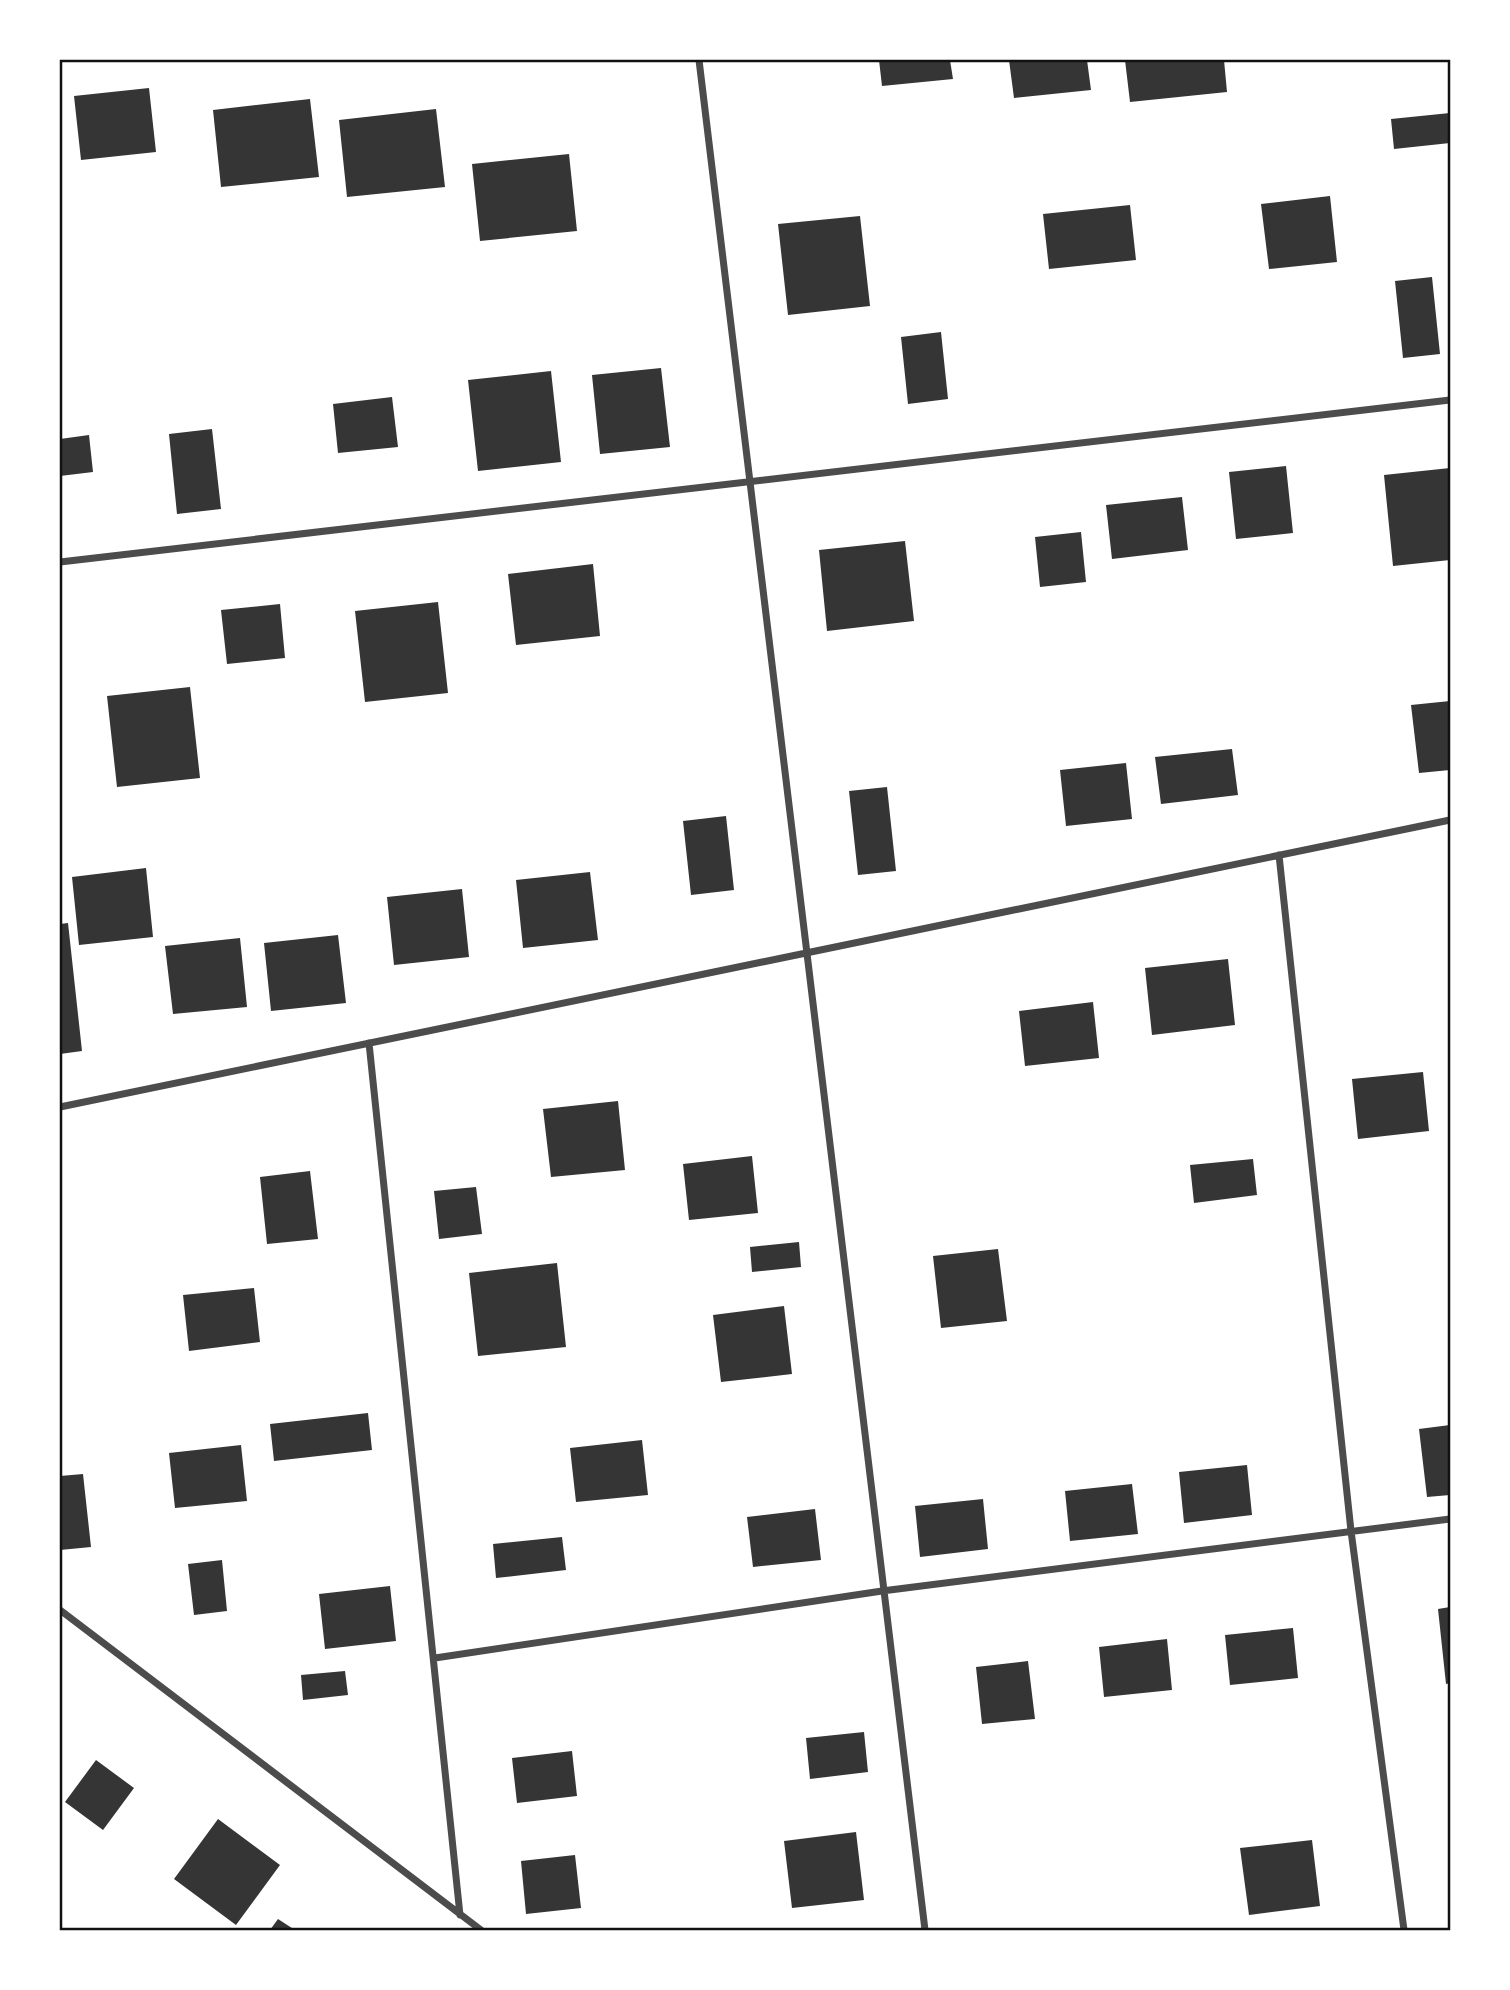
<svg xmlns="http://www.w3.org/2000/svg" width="1510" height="1990" font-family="Georgia,serif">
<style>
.building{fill:#353535}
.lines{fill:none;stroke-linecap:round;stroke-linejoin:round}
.minor{stroke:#4c4c4c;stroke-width:7}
.neatline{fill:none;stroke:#111;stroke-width:2.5}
</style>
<rect width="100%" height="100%" fill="#fff"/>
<path class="building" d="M879,60h71l3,19 -71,7z
M1009,60h78l4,30 -77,8z
M1125,60h99l3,32 -97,10z
M149,88l7,64 -75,8 -7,-64z
M310,99l9,78 -98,10 -8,-77z
M436,109l9,78 -98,10 -8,-77z
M1450,113v30l-56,6 -3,-30z
M569,154l8,77 -97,10 -8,-77z
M1330,196l7,66 -68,7 -8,-65z
M1130,205l6,55 -87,9 -6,-55z
M860,216l10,90 -82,9 -10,-91z
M1432,277l8,77 -37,4 -8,-77z
M941,332l7,67 -40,5 -7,-67z
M661,368l9,79 -70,7 -8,-79z
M551,371l10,91 -83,9 -10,-91z
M392,397l6,50 -60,6 -5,-49z
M212,429l9,80 -44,5 -8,-80z
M89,435l4,37 -33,4v-37z
M1286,466l7,67 -57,6 -7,-67z
M1450,468v92l-57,6 -9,-91z
M1182,497l6,53 -76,9 -6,-54z
M1081,532l5,50 -46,5 -5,-50z
M905,541l9,80 -87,10 -8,-81z
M593,564l7,72 -84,9 -8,-71z
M438,602l10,91 -83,9 -10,-91z
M280,604l5,54 -58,6 -6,-54z
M190,687l10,91 -83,9 -10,-91z
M1450,701v69l-31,3 -8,-68z
M1232,749l6,46 -77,9 -6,-47z
M1126,763l6,56 -66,7 -6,-56z
M887,787l9,84 -38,4 -9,-84z
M726,816l8,74 -43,5 -8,-74z
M146,868l7,69 -74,8 -7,-68z
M590,872l8,68 -75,8 -7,-68z
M462,889l7,68 -75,8 -7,-68z
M68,923l14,128 -22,3v-130z
M338,935l8,68 -75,8 -7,-68z
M240,938l7,69 -74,7 -8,-68z
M1228,959l7,66 -83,10 -7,-67z
M1093,1002l6,56 -74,8 -6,-55z
M1423,1072l6,59 -71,8 -6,-60z
M618,1101l7,69 -74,7 -8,-68z
M752,1156l6,57 -69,7 -6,-56z
M1253,1159l4,36 -63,8 -4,-38z
M310,1171l8,68 -51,5 -7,-67z
M476,1187l6,47 -43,5 -5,-48z
M799,1242l2,25 -49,5 -2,-25z
M998,1249l9,72 -66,7 -8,-72z
M557,1263l9,84 -88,9 -9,-83z
M254,1288l6,54 -71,9 -6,-56z
M784,1306l8,68 -71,8 -8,-67z
M368,1413l4,37 -98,11 -4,-37z
M1450,1425v70l-23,2 -8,-68z
M642,1440l6,55 -72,7 -6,-54z
M241,1445l6,56 -72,7 -6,-55z
M1247,1465l5,50 -68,8 -5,-51z
M83,1474l8,73 -31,3v-74z
M1132,1484l6,50 -68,7 -5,-50z
M983,1499l5,50 -68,8 -5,-51z
M815,1509l6,51 -68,7 -6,-50z
M562,1537l4,33 -70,8 -3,-34z
M222,1560l5,51 -33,4 -6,-51z
M390,1586l6,55 -71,8 -6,-55z
M1450,1607v76l-4,1 -8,-75z
M1293,1628l5,50 -68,7 -5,-50z
M1167,1639l5,51 -68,7 -5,-50z
M1028,1661l7,58 -53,5 -6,-57z
M345,1671l3,24 -45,5 -2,-25z
M864,1732l4,40 -58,7 -4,-41z
M572,1751l5,45 -60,7 -5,-45z
M96,1760l38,28 -31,42 -38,-28z
M218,1819l62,46 -44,60 -62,-46z
M856,1832l8,68 -72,8 -8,-67z
M1312,1840l8,66 -71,9 -9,-67z
M575,1855l6,53 -55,6 -5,-53z
M278,1919l17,11h-25z"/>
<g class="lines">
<path class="minor" d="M699,60l226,1870
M60,562l1390,-162
M1279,855l72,676 53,399
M369,1043l91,872
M60,1107l1390,-287
M60,1610l421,320
M435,1658l447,-67 568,-72"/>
</g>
<rect width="1510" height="1990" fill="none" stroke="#ffffff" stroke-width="122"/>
<rect x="61" y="61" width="1388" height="1868" class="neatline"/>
</svg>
